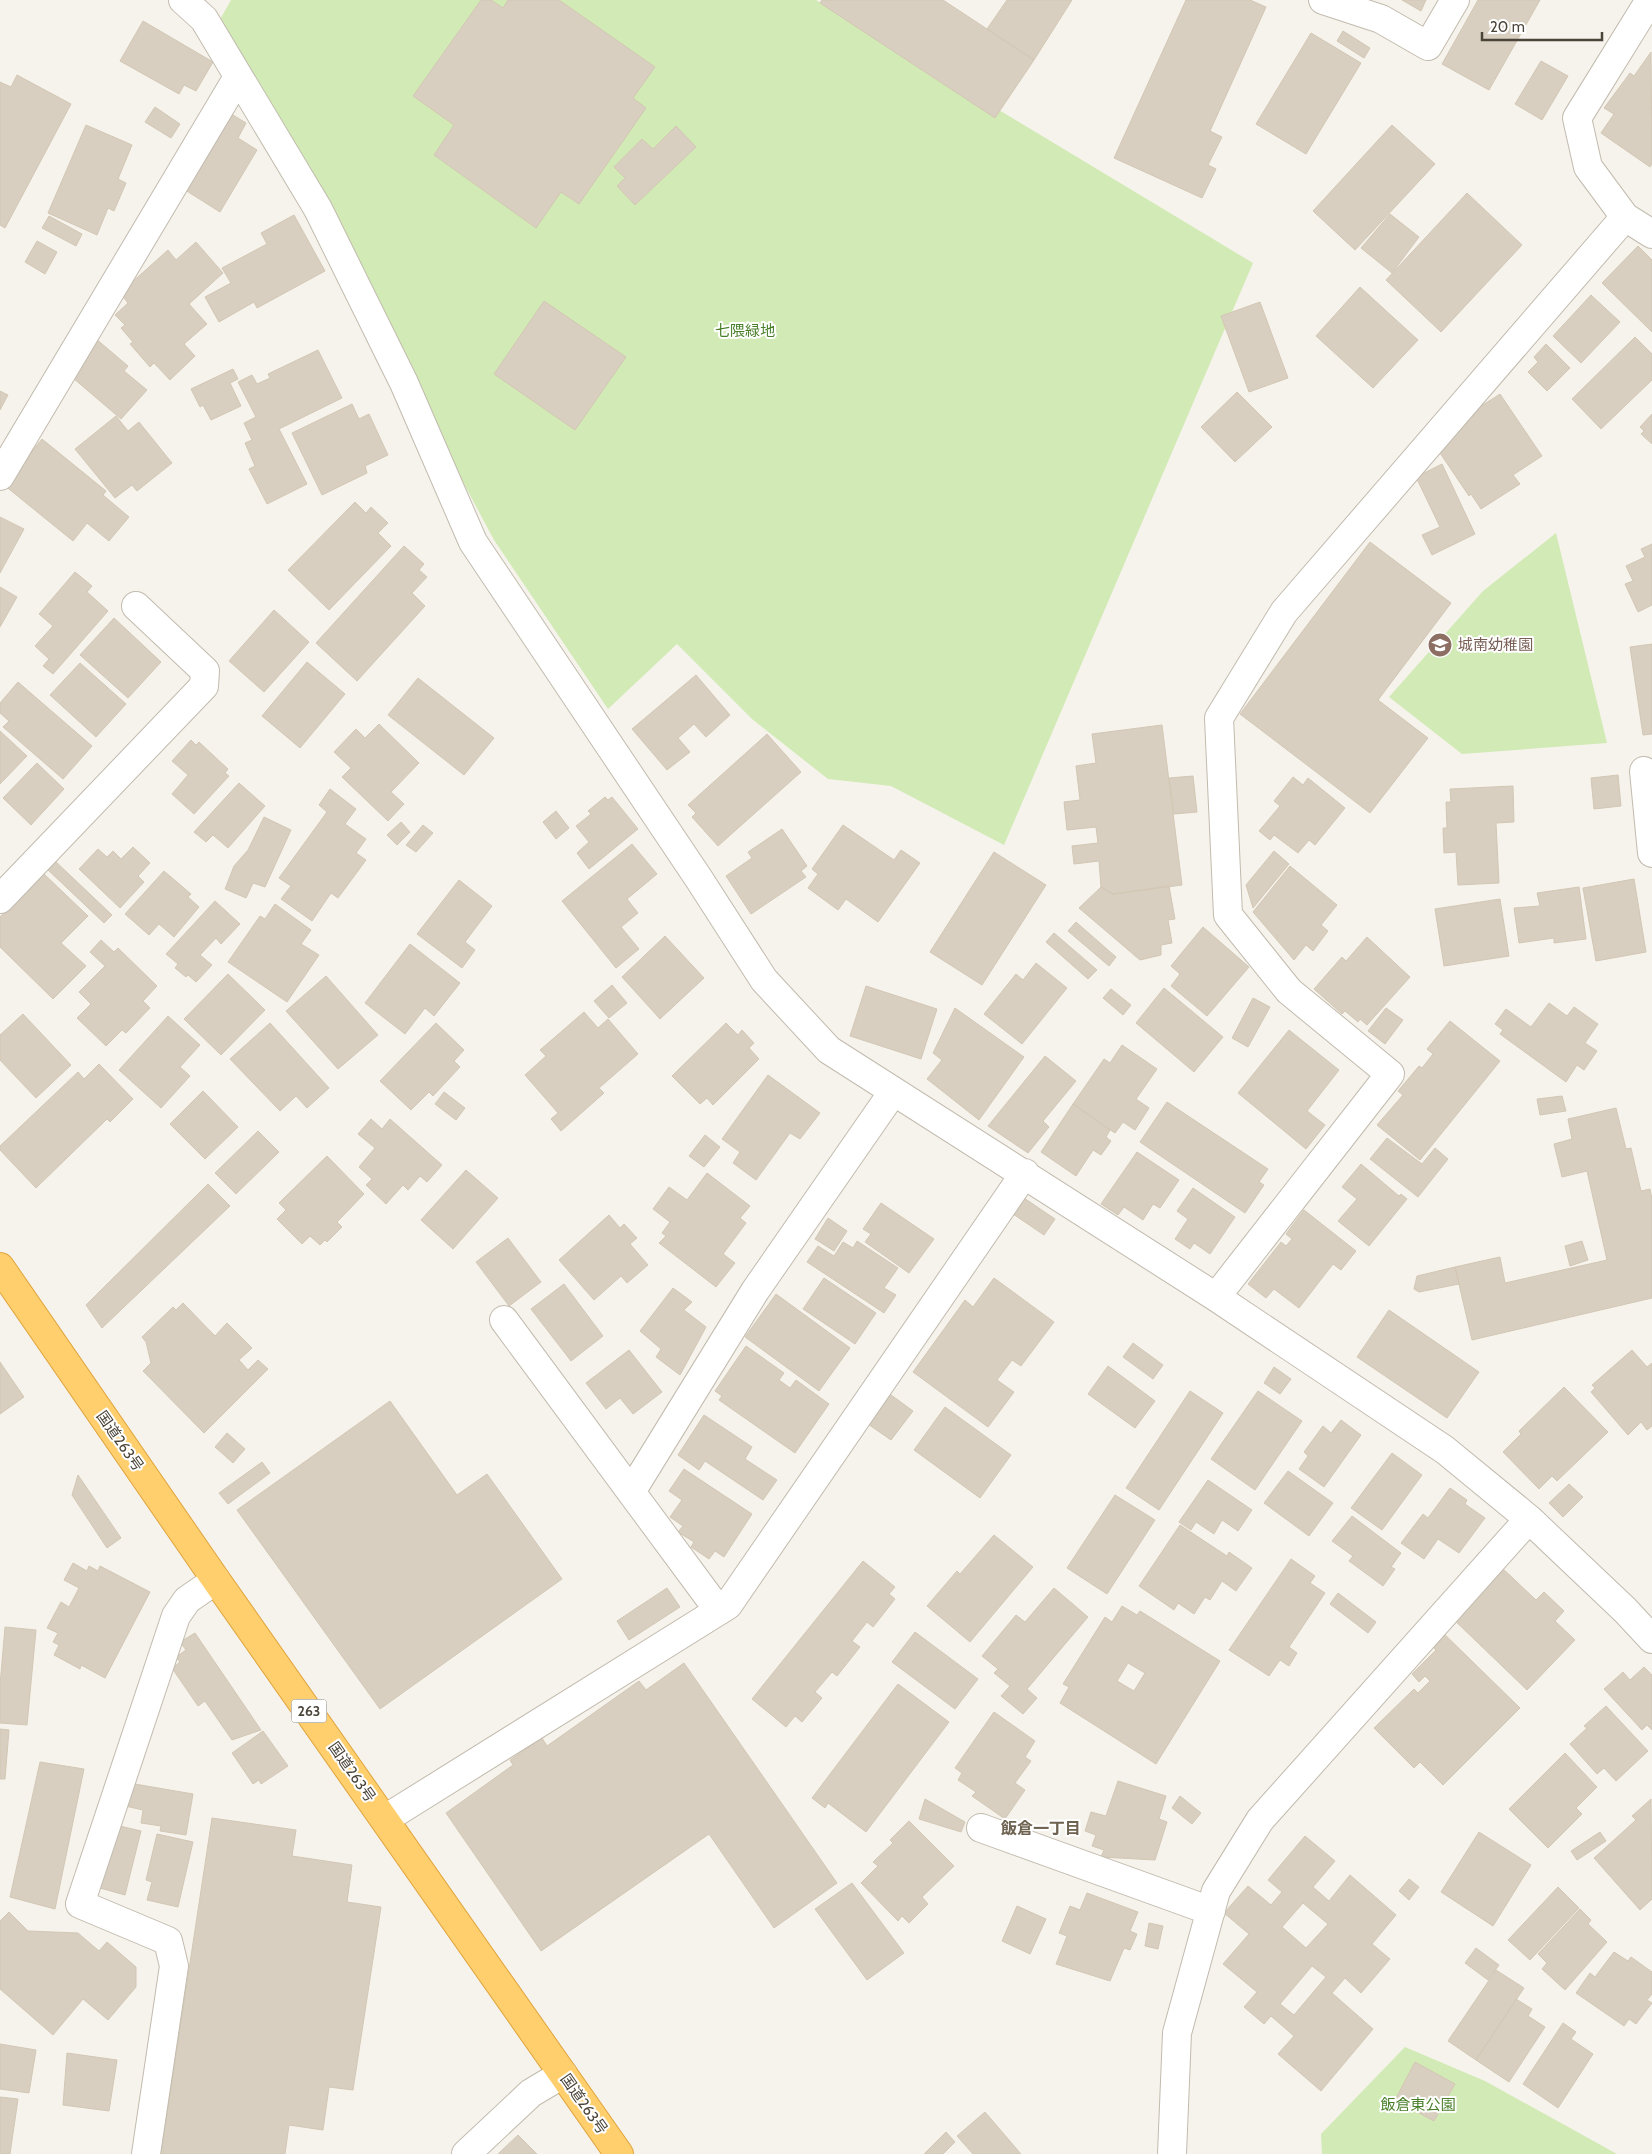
<svg xmlns="http://www.w3.org/2000/svg" width="1652" height="2154" font-family="Cabin,'Noto Sans JP',sans-serif">
<style>
.green{fill:#d2eab5}
.building{fill:#d8cfc1;stroke:#d3c7b4;fill-rule:evenodd}
.lines{fill:none;stroke-linecap:round;stroke-linejoin:round}
.minor-casing{stroke:#c2bbae;stroke-width:30}
.highway-casing{stroke:#e0a43c;stroke-width:30}
.minor{stroke:#fff;stroke-width:28}
.highway{stroke:#ffcf6e;stroke-width:28}
.labels{text-anchor:middle;stroke-width:4;stroke-linejoin:round;paint-order:stroke}
.shield{fill:#fff;stroke:#817c74;stroke-width:1}
.shield-label{font-size:14px;font-weight:bold;fill:#4b4439}
.park-label{font-size:15px;fill:#4a7f2a;stroke:#fff}
.education-label{font-size:15px;fill:#785e54;stroke:#fff;text-anchor:start}
.street-label{font-size:15px;fill:#4b4439;stroke:#fff}
.neighbourhood-label{font-size:16px;font-weight:bold;fill:#6e6250;stroke:#fff}
</style>
<rect width="100%" height="100%" fill="#f6f3ec"/>
<path class="green" d="M231,0h585l437,263 -249,582 -113,-59 -63,-7 -76,-60 -75,-75 -69,65 -114,-169 -276,-517z
M1556,533l51,210 -145,11 -73,-57 94,-106z
M1405,2047l80,34 132,73h-295l-1,-20z"/>
<path class="building" d="M481,0h10l12,8 5,-8h51l96,67 -22,31 13,10 -67,96 -18,-12 -25,36 -102,-73 20,-30 -41,-29z
M822,0h121l91,60 -39,58 -175,-115z
M1007,0h65l-38,60 -47,-31z
M1186,0h64l16,7 -56,124 12,6 -14,28 8,4 -14,29 -88,-40z
M1402,0h24l-5,11z
M1478,0h62l-51,90 -47,-26z
M143,21l70,41 -17,29 -12,-6 -5,9 -59,-33z
M1343,31l27,17 -6,10 -27,-17z
M1311,33l50,30 -55,91 -50,-30z
M1651,52l1,112 -2,3 -49,-34 13,-19 -10,-6 26,-35 4,3z
M1541,61l27,15 -26,44 -27,-16z
M17,75l54,29 -66,124 -5,-3v-143l11,5z
M155,107l25,17 -9,14 -26,-16z
M228,112l18,11 -8,15 19,12 -37,62 -38,-24z
M86,125l46,20 -14,34 8,4 -12,28 -6,-3 -11,27 -49,-22z
M1392,125l43,39 -80,86 -42,-39z
M676,126l20,21 -61,58 -18,-19 8,-8 -11,-11 28,-28 11,10z
M1467,193l55,52 -81,87 -55,-52z
M1390,214l29,23 -27,36 -31,-25z
M294,215l31,56 -68,37 -3,-6 -35,20 -14,-25 26,-14 -9,-15 45,-24 -6,-11z
M49,216l33,18 -6,12 -34,-18z
M37,241l20,11 -12,22 -20,-12z
M196,242l27,31 -34,31 18,20 -23,20 11,12 -25,24 -16,-17 -4,4 -20,-23 3,-2 -12,-14 4,-3 -10,-10 13,-12 -8,-10 48,-43 8,10z
M1638,246l14,14v72l-50,-49z
M1360,287l58,53 -45,48 -57,-52z
M1591,295l29,27 -39,41 -28,-27z
M544,301l82,56 -51,73 -81,-56z
M1260,302l28,76 -39,14 -28,-76z
M1635,337l17,17v26l-51,49 -29,-30z
M95,338l33,28 -4,5 23,19 -26,29 -55,-47z
M1546,344l24,24 -23,23 -19,-19 10,-10 -4,-5z
M318,350l24,48 -63,31 28,55 -40,20 -18,-35 6,-3 -10,-23 7,-3 -8,-17 12,-6 -18,-35 14,-7 5,9 13,-6 -2,-4z
M233,369l5,10 -8,4 11,23 -30,14 -8,-15 -3,2 -9,-18z
M0,391l8,4 -8,15z
M1237,392l35,35 -37,35 -34,-35z
M1500,394l42,62 -29,19 7,9 -39,25 -10,-15 -2,2 -31,-46 4,-9 21,-14 -5,-6z
M352,404l7,15 10,-5 19,41 -23,11 2,7 -45,22 -30,-62z
M1652,414v30l-11,-10 3,-3 -4,-4z
M116,416l12,15 11,-9 33,41 -35,28 -5,-6 -17,13 -40,-49z
M42,439l64,52 -3,4 26,22 -20,24 -22,-18 -14,18 -69,-56z
M1442,464l33,70 -43,21 -10,-20 18,-8 -24,-50z
M355,502l11,11 5,-6 17,16 -10,10 13,13 -62,64 -41,-40z
M0,517l24,12 -24,44z
M1370,542l81,61 -73,97 50,38 -58,75 -130,-99z
M1652,544v61l-14,7 -13,-28 8,-3 -7,-15 19,-9 -4,-8z
M404,546l20,18 -5,6 8,7 -15,16 13,13 -68,75 -41,-38z
M75,572l17,14 -5,6 21,19 -55,63 -10,-8 6,-7 -14,-13 18,-20 -14,-12z
M0,587l17,10 -17,30z
M274,610l35,32 -45,50 -35,-31z
M114,618l47,44 -33,36 -48,-43z
M1652,644v90l-9,1 -13,-88z
M307,662l38,32 -45,54 -38,-32z
M80,663l46,41 -30,33 -46,-42z
M696,675l34,40 -24,22 -12,-13 -16,14 12,14 -23,18 -35,-41z
M418,678l76,60 -30,37 -76,-60z
M18,682l74,64 -29,33 -60,-52 6,-6 -9,-8v-10z
M379,724l40,39 -28,29 13,12 -16,17 -46,-44 9,-9 -17,-16 22,-23 9,9z
M1162,725l20,160 -69,9 -12,-7 -2,-26 -25,3 -2,-18 26,-3 -2,-16 -29,3 -3,-28 16,-2 -4,-34 20,-3 -4,-29z
M0,731l27,25 -27,28z
M767,734l34,38 -83,74 -26,-29 4,-4 -8,-8z
M191,740l5,5 3,-3 29,27 -3,4 4,3 -35,38 -22,-20 16,-19 -16,-14z
M37,763l27,26 -33,36 -28,-27z
M1618,775l3,31 -27,3 -3,-31z
M1193,776l4,36 -23,2 -5,-36z
M1293,777l10,8 5,-7 37,30 -30,37 -6,-5 -11,13 -24,-18 -4,5 -11,-9 21,-25 -6,-5z
M239,783l26,23 -37,42 -15,-13 -7,7 -12,-10z
M1513,786l1,36 -18,1 3,60 -41,2 -2,-33 -12,1 -1,-25h4l-1,-26h5l-1,-13z
M330,789l26,20 -11,15 21,15 -10,14 10,7 -28,38 -7,-5 -19,28 -31,-22 10,-13 -12,-8 48,-66 -8,-7z
M605,797l3,3 4,-3 26,32 -49,40 -12,-16 12,-11 -13,-16 15,-12 -3,-3z
M556,811l13,17 -13,11 -13,-17z
M264,817l27,13 -26,57 -12,-4 -7,15 -21,-9 9,-23 14,-16z
M401,822l9,10 -13,13 -10,-10z
M423,825l10,8 -17,19 -10,-7z
M843,825l51,35 7,-10 19,13 -42,59 -32,-23 -8,11 -30,-22 10,-14 -6,-5z
M782,829l25,37 -6,5 5,6 -55,37 -25,-38 26,-18 -4,-6z
M632,844l25,30 -30,25 11,14 -17,14 18,22 -23,19 -54,-67z
M133,847l17,16 -12,13 6,6 -24,26 -41,-39 19,-20 9,8 6,-6 8,8z
M1274,851l15,13 -36,44 -7,-23z
M994,852l52,33 -64,100 -52,-33z
M54,860l58,55 -8,8 -58,-55z
M1290,866l47,39 -16,20 7,6 -15,20 -7,-6 -12,15 -41,-48z
M164,871l27,23 -3,3 11,10 -25,30 -15,-13 -10,11 -24,-21z
M43,873l45,43 -27,27 25,23 -33,33 -53,-52v-30z
M1634,879l12,73 -50,9 -13,-73z
M459,880l33,26 -27,36 10,8 -13,18 -45,-34z
M1169,886l6,33 -7,1 4,23 -11,2v10l-21,5 -61,-52 22,-21 12,7z
M1579,887l7,52 -32,4v-5l-35,5 -5,-35 26,-2 -3,-13z
M1500,899l9,57 -65,10 -9,-57z
M215,901l25,23 -19,20 -5,-6 -16,17 12,10 -16,17 -8,-7 -2,2 -11,-9 3,-4 -12,-10z
M275,904l36,26 -10,14 18,11 -32,47 -59,-40 32,-46 5,3z
M1076,922l40,35 -7,9 -41,-35z
M1203,927l46,40 -42,49 -36,-30 9,-12 -9,-8z
M1054,933l43,37 -9,9 -42,-37z
M665,936l39,42 -44,41 -38,-42z
M1367,937l43,40 -43,48 -7,-6 -2,3 -13,-11 -3,3 -28,-25 28,-32 4,4z
M101,940l13,12 4,-4 39,38 -14,15 7,7 -24,25 -4,-3 -16,16 -29,-28 14,-14 -12,-12 26,-26 -15,-14z
M410,944l50,39 -26,33 -9,-8 -20,26 -40,-31z
M1036,963l31,25 -45,56 -38,-30 32,-40 7,6z
M228,974l37,36 -44,45 -37,-36z
M326,976l52,59 -40,34 -52,-58z
M612,985l15,18 -18,15 -15,-17z
M866,986l71,23 -16,50 -71,-23z
M1164,988l59,49 -29,35 -58,-49z
M1111,989l20,16 -8,10 -20,-17z
M1253,998l17,9 -22,40 -16,-9z
M1549,1003l18,13 7,-9 24,17 -13,19 12,8 -13,19 -7,-5 -11,17 -66,-48 3,-4 -8,-6 11,-15 25,18z
M955,1008l69,49 -45,63 -52,-41 15,-19 -9,-7z
M1386,1008l17,12 -18,24 -17,-13z
M584,1012l14,16 10,-9 30,35 -39,34 5,5 -43,38 -10,-12 7,-6 -33,-38 21,-19 -6,-6z
M23,1014l48,51 -35,33 -36,-38v-25z
M168,1016l32,29 -20,22 10,9 -29,32 -42,-38z
M1450,1021l50,40 -80,99 -43,-35 26,-30 -5,-4 21,-25 3,2 11,-14 -6,-5z
M270,1023l59,65 -22,20 -11,-12 -16,15 -50,-52z
M436,1023l28,27 -10,11 6,6 -27,29 -4,-4 -18,18 -31,-29z
M726,1023l12,12 4,-5 12,13 -5,5 10,11 -46,46 -6,-7 -7,6 -28,-28z
M1289,1030l50,40 -32,41 18,14 -19,24 -68,-56z
M1122,1045l35,24 -21,30 13,9 -14,22 -12,-8 -8,11 -42,-29 31,-45 6,4z
M1045,1056l31,25 -33,40 6,6 -21,26 -40,-27z
M99,1064l34,35 -23,23 -3,-3 -71,69 -36,-38v-4l78,-74 6,7z
M768,1075l52,38 -20,26 -10,-6 -34,47 -23,-17 7,-11 -18,-13z
M203,1091l35,36 -33,32 -35,-35z
M444,1092l21,16 -9,12 -21,-16z
M1562,1096l4,15 -26,4 -3,-16z
M1167,1102l101,67 -9,13 5,3 -19,28 -105,-71z
M1073,1104l37,26 -4,7 5,4 -10,14 -8,-5 -17,26 -35,-24z
M1616,1108l10,41 5,-1 10,43 9,-2 2,10v99l-180,42 -17,-73 45,-10 5,26 102,-23 -20,-89 -25,6 -8,-33 18,-5 -4,-20z
M371,1119l11,10 8,-10 52,46 -15,17 -7,-6 -12,14 -5,-5 -17,19 -20,-19 6,-6 -13,-12 16,-19 -17,-14z
M258,1131l21,21 -43,42 -21,-21z
M705,1135l15,12 -16,20 -15,-11z
M1387,1138l35,26 13,-16 13,11 -30,38 -48,-38z
M1137,1152l42,28 -19,28 -7,-4 -10,16 -19,-13 -6,8 -17,-11z
M327,1156l37,38 -27,28 5,5 -15,15 -2,-2 -5,5 -10,-9 -8,8 -25,-25 9,-9 -7,-7z
M1361,1164l38,32 2,-2 6,5 -38,47 -31,-25 19,-22 -15,-12z
M466,1170l32,28 -45,51 -32,-29z
M707,1173l43,33 -10,12 6,5 -23,31 12,9 -19,24 -57,-44 7,-7 -4,-3 8,-11 -17,-13 16,-22 18,13z
M208,1184l22,22 -128,122 -16,-23z
M1193,1188l42,29 -25,37 -16,-11 -4,6 -15,-10 13,-20 -11,-8z
M1021,1196l34,23 -11,16 -34,-23z
M881,1203l53,36 -25,34 -44,-31 6,-8 -8,-5z
M1304,1210l52,41 -15,19 -8,-6 -34,44 -25,-19 -8,9 -18,-14 33,-42 5,4 6,-7 -6,-5z
M609,1215l11,13 4,-4 13,14 -7,6 18,21 -21,18 -6,-7 -27,24 -35,-40z
M828,1218l19,13 -13,20 -19,-12z
M508,1238l33,44 -32,24 -33,-44z
M857,1241l41,27 -14,20 12,7 -12,18 -77,-51 11,-16 16,10 9,-14 10,6z
M1582,1241l6,19 -18,6 -5,-20z
M1455,1267l4,17 -40,8 -5,-3 3,-13z
M824,1278l52,35 -21,31 -52,-35z
M994,1278l60,44 -33,44 -9,-6 -15,20 17,12 -26,35 -75,-55 52,-72 8,7z
M564,1284l39,52 -32,25 -40,-52z
M673,1288l19,14 -8,8 22,17 -26,48 -24,-18 5,-8 -21,-18z
M776,1294l74,54 -31,43 -74,-54z
M183,1303l32,33 12,-13 25,25 -13,12 9,10 10,-10 10,9 -64,64 -61,-62 8,-8 -5,-21 -4,-5 31,-30 3,3z
M1389,1310l90,62 -32,46 -90,-61z
M1133,1343l30,22 -10,14 -30,-22z
M746,1346l38,27 -5,7 11,8 6,-8 33,24 -34,49 -76,-53 3,-4 -7,-5z
M629,1350l33,42 -29,22 -13,-16 -14,11 -20,-26z
M1632,1350l15,17 5,-4v63l-5,4 -6,-8 -13,13 -37,-43 4,-4 -3,-3z
M0,1362l24,35 -24,17z
M1108,1366l47,35 -20,27 -47,-34z
M1274,1367l17,12 -11,15 -16,-11z
M1564,1387l44,45 -51,49 -5,-5 -13,13 -36,-37 18,-18 -2,-3z
M1190,1391l33,22 -64,97 -33,-22z
M1258,1391l44,30 -47,69 -44,-31z
M887,1392l26,19 -22,29 -26,-18z
M390,1401l67,94 30,-21 75,105 -182,130 -143,-199z
M945,1407l66,48 -31,43 -66,-48z
M704,1415l48,32 -7,12 32,21 -14,20 -58,-39 -6,9 -21,-15z
M1341,1420l20,15 -37,52 -25,-18 9,-13 -4,-4 19,-26 8,7z
M227,1433l18,16 -12,14 -18,-16z
M1392,1453l30,22 -40,55 -31,-22z
M262,1462l8,11 -42,31 -9,-11z
M684,1469l68,45 -28,43 -9,-6 -6,8 -18,-12 3,-5 -16,-10 5,-6 -13,-9 12,-17 -13,-9z
M1288,1471l45,32 -24,33 -45,-33z
M78,1475l43,63 -14,10 -35,-53z
M1208,1480l44,30 -14,21 -16,-11 -8,14 -18,-12 -5,8 -12,-8z
M1569,1484l14,13 -20,20 -14,-14z
M1450,1488l17,12 -2,4 20,14 -26,35 -21,-14 -14,20 -23,-16 22,-29 5,4z
M1115,1495l40,25 -48,74 -40,-26z
M1352,1516l49,37 -10,14 4,2 -12,17 -34,-25 4,-5 -21,-15z
M1180,1525l47,31 2,-4 23,16 -16,23 -14,-10 -12,19 -5,-3 -11,17 -16,-11 -4,7 -35,-24z
M994,1535l39,32 -63,75 -43,-36 30,-35 3,3z
M1291,1559l24,17 -5,7 15,10 -36,54 8,6 -8,13 -9,-6 -11,16 -40,-26z
M863,1561l32,26 -6,7 6,5 -22,28 -6,-5 -15,19 8,6 -23,29 -5,-4 -17,20 7,6 -20,24 -7,-6 -9,11 -34,-28z
M73,1563l14,8 2,-5 9,5 2,-5 50,26 -45,86 -24,-13 -1,4 -26,-14 5,-10 -6,-3 5,-9 -11,-5 14,-26 8,5 10,-19 -15,-8z
M1499,1565l37,35 8,-8 20,19 -9,10 20,19 -48,50 -77,-74z
M667,1588l13,19 -51,33 -12,-19z
M1054,1588l34,29 -61,72 10,9 -14,16 -22,-18 9,-10 -16,-13 4,-4 -16,-13 34,-41 9,7z
M1338,1593l38,29 -8,11 -38,-29z
M1122,1606l15,9 3,-4 80,50 -64,103 -96,-61 9,-16 -6,-3 42,-67 7,5zM1128,1663l17,10 -11,18 -17,-10z
M1435,1625l85,83 -77,77 -23,-23 -6,6 -40,-40 40,-39 4,4 12,-12 -5,-5 -6,6 -7,-8 24,-24 -13,-13z
M5,1627l31,3 -9,95 -27,-2v-38z
M915,1632l63,47 -23,30 -63,-47z
M195,1633l66,97 -29,10 -27,-39 -7,5 -26,-38 8,-6 -4,-5 10,-7 -6,-8z
M684,1663l153,220 -63,45 -65,-94 -168,117 -95,-138 67,-48 -3,-5 32,-22 5,8 92,-65 7,9z
M1644,1667l8,8v55l-5,-5 -5,5 -38,-41 19,-17 7,8z
M898,1684l51,38 -83,110 -38,-29 -3,5 -13,-10z
M1606,1706l42,45 -32,30 -12,-13 -7,6 -27,-30 17,-16 -3,-2z
M994,1712l41,29 -10,16 6,4 -16,22 10,7 -20,29 -33,-23 4,-4 -18,-12 4,-7 -7,-5z
M0,1729l9,1 -4,49h-5z
M263,1731l25,35 -27,18 -2,-4 -6,4 -21,-31z
M1565,1753l32,34 -21,21 6,6 -34,34 -39,-39z
M40,1762l44,7 -29,140 -45,-12z
M1118,1781l48,15 -7,23 8,3 -12,38 -54,-3 3,-7 -12,-4 4,-11 -11,-4 6,-19 15,4z
M129,1783l64,11 -7,41 -26,-4 1,-5 -20,-3 2,-13 -18,-4z
M1180,1796l21,17 -9,11 -20,-16z
M925,1799l40,23 -4,10 -42,-13z
M1651,1799l1,100 -12,11 -46,-52 42,-38 -4,-4z
M212,1818l84,12 -4,26 60,9 -5,37 34,5 -28,183 -24,-3 -6,43 -34,-5 -4,29h-124z
M909,1821l45,45 -32,31 6,7 -19,19 -7,-7 -4,5 -37,-38 17,-17 -5,-4 20,-19 -3,-3z
M107,1823l34,8 -16,64 -25,-7 2,-5 -9,-2z
M1479,1832l52,33 -38,61 -52,-34z
M1600,1832l6,9 -29,19 -6,-9z
M157,1834l36,8 -15,65 -31,-7 5,-18 -6,-2z
M1305,1836l30,25 -22,26 16,14 21,-26 46,40 -24,29 18,15 -29,34 -16,-15 -13,15 41,36 -52,62 -43,-37 16,-18 -23,-20 -7,8 -20,-17 13,-15 -34,-28 26,-30 -25,-21 24,-27 23,19 11,-13 -14,-12zM1303,1903l25,21 -22,24 -24,-21zM1312,1966l14,11 -32,38 -14,-11z
M1409,1879l10,8 -10,13 -10,-9z
M852,1883l52,70 -37,27 -52,-71z
M1558,1887l21,21 -49,52 -22,-20z
M1087,1893l51,19 -8,19 7,3 -7,16 -6,-2 -14,33 -54,-17 11,-28 -8,-3 11,-27 10,4z
M1017,1906l29,13 -16,35 -28,-13z
M1580,1909l11,11 -3,4 19,18 -42,48 -23,-21 5,-6 -9,-9z
M9,1912l19,19 50,2 21,18 8,-9 29,25v20l-28,33 -25,-21 -30,36 -53,-46v-68z
M1149,1923l14,3 -5,23 -13,-3z
M1476,1948l23,17 -11,15 -23,-17z
M1614,1952l14,9 3,-4 21,15v22l-5,6 5,3 -16,21 -7,-5 -5,7 -48,-33 14,-20 5,4z
M1496,1970l28,18 -48,72 -28,-19z
M1516,1999l16,10 -4,7 17,11 -36,55 -33,-22z
M1563,2023l13,9 -5,7 22,15 -35,54 -35,-24z
M0,2044l36,6 -7,43 -29,-4z
M67,2053l50,7 -8,51 -46,-6z
M1415,2062l40,22 -21,37 -39,-21z
M0,2097l18,2 -8,55h-10z
M985,2112l36,42h-48l-16,-18z
M946,2132l9,10 -12,12h-19z
M518,2135l19,19h-39z"/>
<g class="lines">
<defs>
<path id="minor" d="M183,0l21,19 114,190 86,174 69,159 226,337 65,101 65,70 387,247 229,153 84,69 96,91 27,29
M1323,0l58,19 47,27 27,-46
M1650,0l-73,118 11,49 37,50 27,17
M0,476l238,-399
M1644,771l8,82
M0,899l204,-213 1,-15 -69,-65
M1216,1297l174,-223 -101,-83 -61,-76 -9,-197 65,-106 341,-395
M504,1320l215,291
M631,1492l124,-201 138,-199
M385,1819l343,-214 297,-432
M981,1828l230,83
M146,2154l28,-188 -6,-25 -88,-37 96,-288 11,-16 29,-20
M466,2154l65,-61 32,-19
M1172,2154l5,-121 39,-142 44,-71 269,-301"/>
<path id="highway" d="M0,1267l216,313 403,574"/>
</defs>
<use href="#minor" class="minor-casing"/>
<use href="#highway" class="highway-casing"/>
<use href="#minor" class="minor"/>
<use href="#highway" class="highway"/>
</g>
<defs>
<symbol id="school-disc" viewBox="-11 -11 22 22"><circle r="9.5" fill="#8d6e63" stroke="#fff"/><path d="M0-5L7-2L0 1L-7-2ZM-4 1L0 2.5L4 1V4Q0 6-4 4Z" fill="#fff"/></symbol>
</defs>
<g fill-rule="evenodd">
<use href="#school-disc" x="1426" y="631" width="28" height="28"/>
</g>
<g class="labels">
<rect class="shield" x="291.5" y="1699.5" width="35" height="23" rx="4"/>
<g class="shield-label">
<text x="309" y="1716">263</text>
</g>
<g class="park-label">
<text x="745" y="336">七隈緑地</text>
<text x="1418" y="2110">飯倉東公園</text>
</g>
<g class="education-label">
<text x="1458" y="650">城南幼稚園</text>
</g>
<g class="street-label">
<text transform="translate(120 1441) rotate(55)" y="5">国道263号</text>
<text transform="translate(352 1772) rotate(55)" y="5">国道263号</text>
<text transform="translate(584 2104) rotate(55)" y="5">国道263号</text>
</g>
<g class="neighbourhood-label">
<text x="1041" y="1834">飯倉一丁目</text>
</g>
</g>
<path d="M1482 32v8h120v-8" fill="none" stroke="#4b4439" stroke-width="2.5"/>
<text x="1490" y="32" font-size="15" fill="#4b4439" stroke="#ffffff" stroke-width="4" paint-order="stroke">20 m</text>
</svg>
